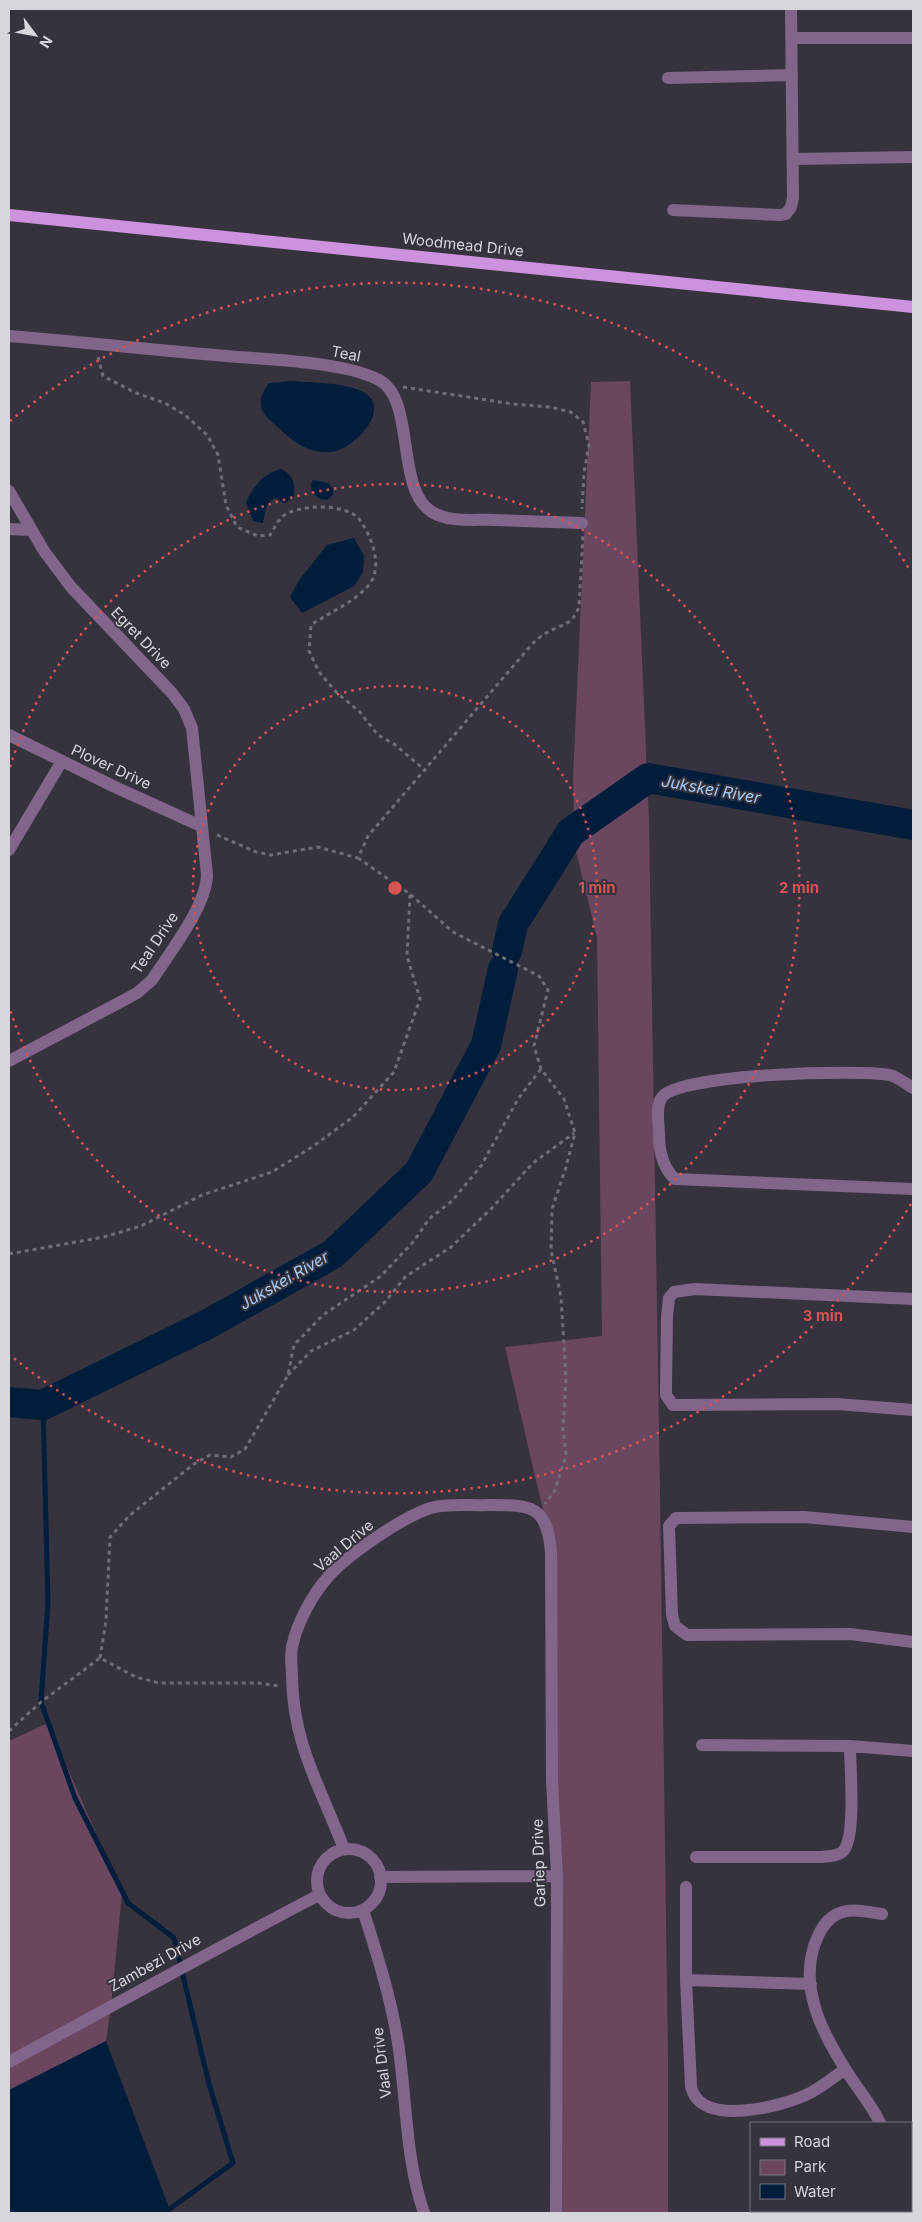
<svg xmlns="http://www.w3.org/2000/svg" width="922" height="2222" font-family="Inter,sans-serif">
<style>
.green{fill:#6b465f}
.water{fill:#011d3c}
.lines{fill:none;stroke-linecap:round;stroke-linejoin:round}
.stream{stroke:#011d3c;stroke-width:5}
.river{stroke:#011d3c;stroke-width:30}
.path{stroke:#706d77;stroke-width:3;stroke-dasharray:4 4;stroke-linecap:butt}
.minor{stroke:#81658a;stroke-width:12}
.major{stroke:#cc92de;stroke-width:12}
.ring{fill:none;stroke:#d65455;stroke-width:2.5;stroke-dasharray:2.5 5}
.labels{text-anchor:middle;stroke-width:4;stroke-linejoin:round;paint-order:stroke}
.street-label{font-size:15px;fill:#d8d6dd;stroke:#36333e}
.water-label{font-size:16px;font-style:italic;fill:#a6c8f2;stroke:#36333e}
.centre{fill:#d65455;stroke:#36333e;stroke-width:2.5}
.ring-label{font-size:15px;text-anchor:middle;font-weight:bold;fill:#d65455;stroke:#36333e;stroke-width:4;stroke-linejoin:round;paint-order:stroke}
</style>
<rect width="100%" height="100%" fill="#36333e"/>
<path class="green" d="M630,381l19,440 11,673 8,565v154h-111l-9,-681 -43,-185 97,-11 -5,-398 -22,-91 -2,-69 18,-396z
M48,1723l74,170 -11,113 -5,35 -97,50v-350z"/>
<path class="water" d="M293,381c22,2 48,1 68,10 34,15 -6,58 -30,61 -9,1 -21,-2 -29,-6 -11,-6 -21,-16 -30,-24 -15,-13 -14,-24 -3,-39z
M281,469c13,7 14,14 13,28l-9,6 -11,-5 -8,9 -3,16 -10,-2 -7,-18c7,-17 17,-29 35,-34z
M313,480l15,3 5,6v6l-6,5 -6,-1 -9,-6 -1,-9z
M354,538l10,18 -1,16 -9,14 -52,27 -12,-16 10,-18 27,-34z
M106,2041l65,172h-162v-123z"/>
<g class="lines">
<path class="stream" d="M43,1405l5,197 -7,100 34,96 53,105 46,35 35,146 24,79 -69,50"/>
<path class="river" d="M507,951l6,-27 58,-92 77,-54 265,47
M9,1402l34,3 165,-81 125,-70 86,-82 67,-127 17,-76"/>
<path class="path" d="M98,357l5,19 33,17 29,10 20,12 22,20 11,20 8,50 11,22 21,9 12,-1c4,-6 8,-15 13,-19 16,-12 63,-13 76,3 13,17 25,49 9,67 -15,17 -38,26 -57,39l-2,26 10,21 18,21 22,18 19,24 16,9 32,27
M403,387l110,17 37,3 21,5 12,10 6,23 -5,28 -2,36
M217,835l39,17 15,3 47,-8 40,11 10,-22 165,-193c5,-4 9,-8 13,-10 17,-10 25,-6 33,-26l4,-72
M358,858l52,36 43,38 86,44 9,14 -14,56 7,23 23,30 11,34 -9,34 -14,42 -1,41 10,47 5,81 -3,51 3,26 -11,35 -10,14
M9,1254l95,-17 37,-11 61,-31 70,-23 40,-25 41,-30 41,-45 26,-73 -13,-43 3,-61
M288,1375l23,-24 43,-21 31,-28 20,-25 46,-30 40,-38 42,-46 41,-30
M100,1658l6,-37 4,-84 20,-22 64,-51 16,-9 21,2 14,-8 43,-74 6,-30 29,-30 58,-39 33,-35 15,-22 23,-18 29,-35 37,-67 23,-30
M9,1731l32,-29 59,-44 36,19 23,6h99l21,3"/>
<path class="minor" d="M791,38h122
M668,78l124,-3
M794,159l119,-2
M673,210l107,5 6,-1 5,-7 2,-9 -2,-189
M9,336c73,6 145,14 218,20 41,4 116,5 152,24 37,19 16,110 53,132 18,11 43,7 63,8 29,1 58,2 87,3
M9,491l35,60 27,36 101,106 12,16 8,19 15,147c-1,32 -37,77 -55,105l-15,13 -11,6 -117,62
M9,529l21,1
M9,735l106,52 86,39
M9,850l53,-89
M913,1088c-7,-4 -15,-11 -23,-13 -31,-6 -211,-1 -228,22 -7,9 -3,27 -3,37 0,17 3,33 16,45l238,10
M913,1299l-218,-10 -21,3 -5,6 -2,18 -1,70v9l7,10 164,-1 76,6
M913,1527l-109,-10 -128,1 -7,8 3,89 3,11 12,9 163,-1 63,8
M702,1745l148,1 63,5
M317 1881a32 32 0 1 1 64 0a32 32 0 1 1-64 0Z
M344,1849c-23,-61 -51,-104 -52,-172 0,-9 -2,-21 0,-30 5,-24 20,-52 36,-70 19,-22 76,-61 103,-69 17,-5 39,-2 57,-3 42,0 59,-1 63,47l1,229 5,95 -1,337
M696,1857h126c7,-1 18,-1 22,-7 12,-15 6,-83 6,-104
M380,1877l177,-1
M686,1887v93l125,4
M363,1910c14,44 28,88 35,133 9,58 7,114 26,170
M686,1980l5,106c8,43 94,20 119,7 13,-7 24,-16 35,-24
M9,2062c103,-56 206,-113 310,-167
M880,2123c-7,-16 -19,-30 -29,-45 -27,-41 -56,-93 -33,-142 14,-31 35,-27 64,-22
M911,2160l2,4
M911,2189l2,-2
M898,2211l1,2"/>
<path class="major" d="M9,215l904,92"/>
</g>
<g class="ring">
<circle cx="395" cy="888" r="202"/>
<path d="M10 767A404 404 0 1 1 10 1009"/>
<path d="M911 1204A605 605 0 0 1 10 1355M10 421A605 605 0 0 1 911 572"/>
</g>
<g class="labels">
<g class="street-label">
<text transform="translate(463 245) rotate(6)" y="5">Woodmead Drive</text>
<text transform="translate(346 354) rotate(11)" y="5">Teal</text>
<text transform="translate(141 638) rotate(46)" y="5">Egret Drive</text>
<text transform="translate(111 767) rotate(25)" y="5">Plover Drive</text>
<text transform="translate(155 943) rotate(-56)" y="5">Teal Drive</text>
<text transform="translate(344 1546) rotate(-40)" y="5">Vaal Drive</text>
<text transform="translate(539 1863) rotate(-92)" y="5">Gariep Drive</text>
<text transform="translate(155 1963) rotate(-29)" y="5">Zambezi Drive</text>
<text transform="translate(382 2063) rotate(-97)" y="5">Vaal Drive</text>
</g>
<g class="water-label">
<text transform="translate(711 789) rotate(10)" y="6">Jukskei River</text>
<text transform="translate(284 1280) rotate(-30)" y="6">Jukskei River</text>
</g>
</g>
<circle cx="395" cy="888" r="8" class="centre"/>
<g class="ring-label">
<text x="597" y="893">1 min</text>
<text x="799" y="893">2 min</text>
<text x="823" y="1321">3 min</text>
</g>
<rect width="922" height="2222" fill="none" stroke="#d8d6dd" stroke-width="20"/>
<rect x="750" y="2122" width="162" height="90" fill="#36333e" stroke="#77747e"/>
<rect x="760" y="2138" width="25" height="8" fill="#cc92de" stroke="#77747e"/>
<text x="794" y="2147" font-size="15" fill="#d8d6dd">Road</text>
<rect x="760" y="2160" width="25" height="15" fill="#6b465f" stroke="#77747e"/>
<text x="794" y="2172" font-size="15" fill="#d8d6dd">Park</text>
<rect x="760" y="2184" width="25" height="15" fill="#011d3c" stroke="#77747e"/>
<text x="794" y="2197" font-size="15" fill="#d8d6dd">Water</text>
<g transform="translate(35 35) rotate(122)" stroke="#36333e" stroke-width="4" paint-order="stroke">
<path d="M0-4L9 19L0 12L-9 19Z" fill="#d8d6dd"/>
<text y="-8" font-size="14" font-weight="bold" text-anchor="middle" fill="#d8d6dd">N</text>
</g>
</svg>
